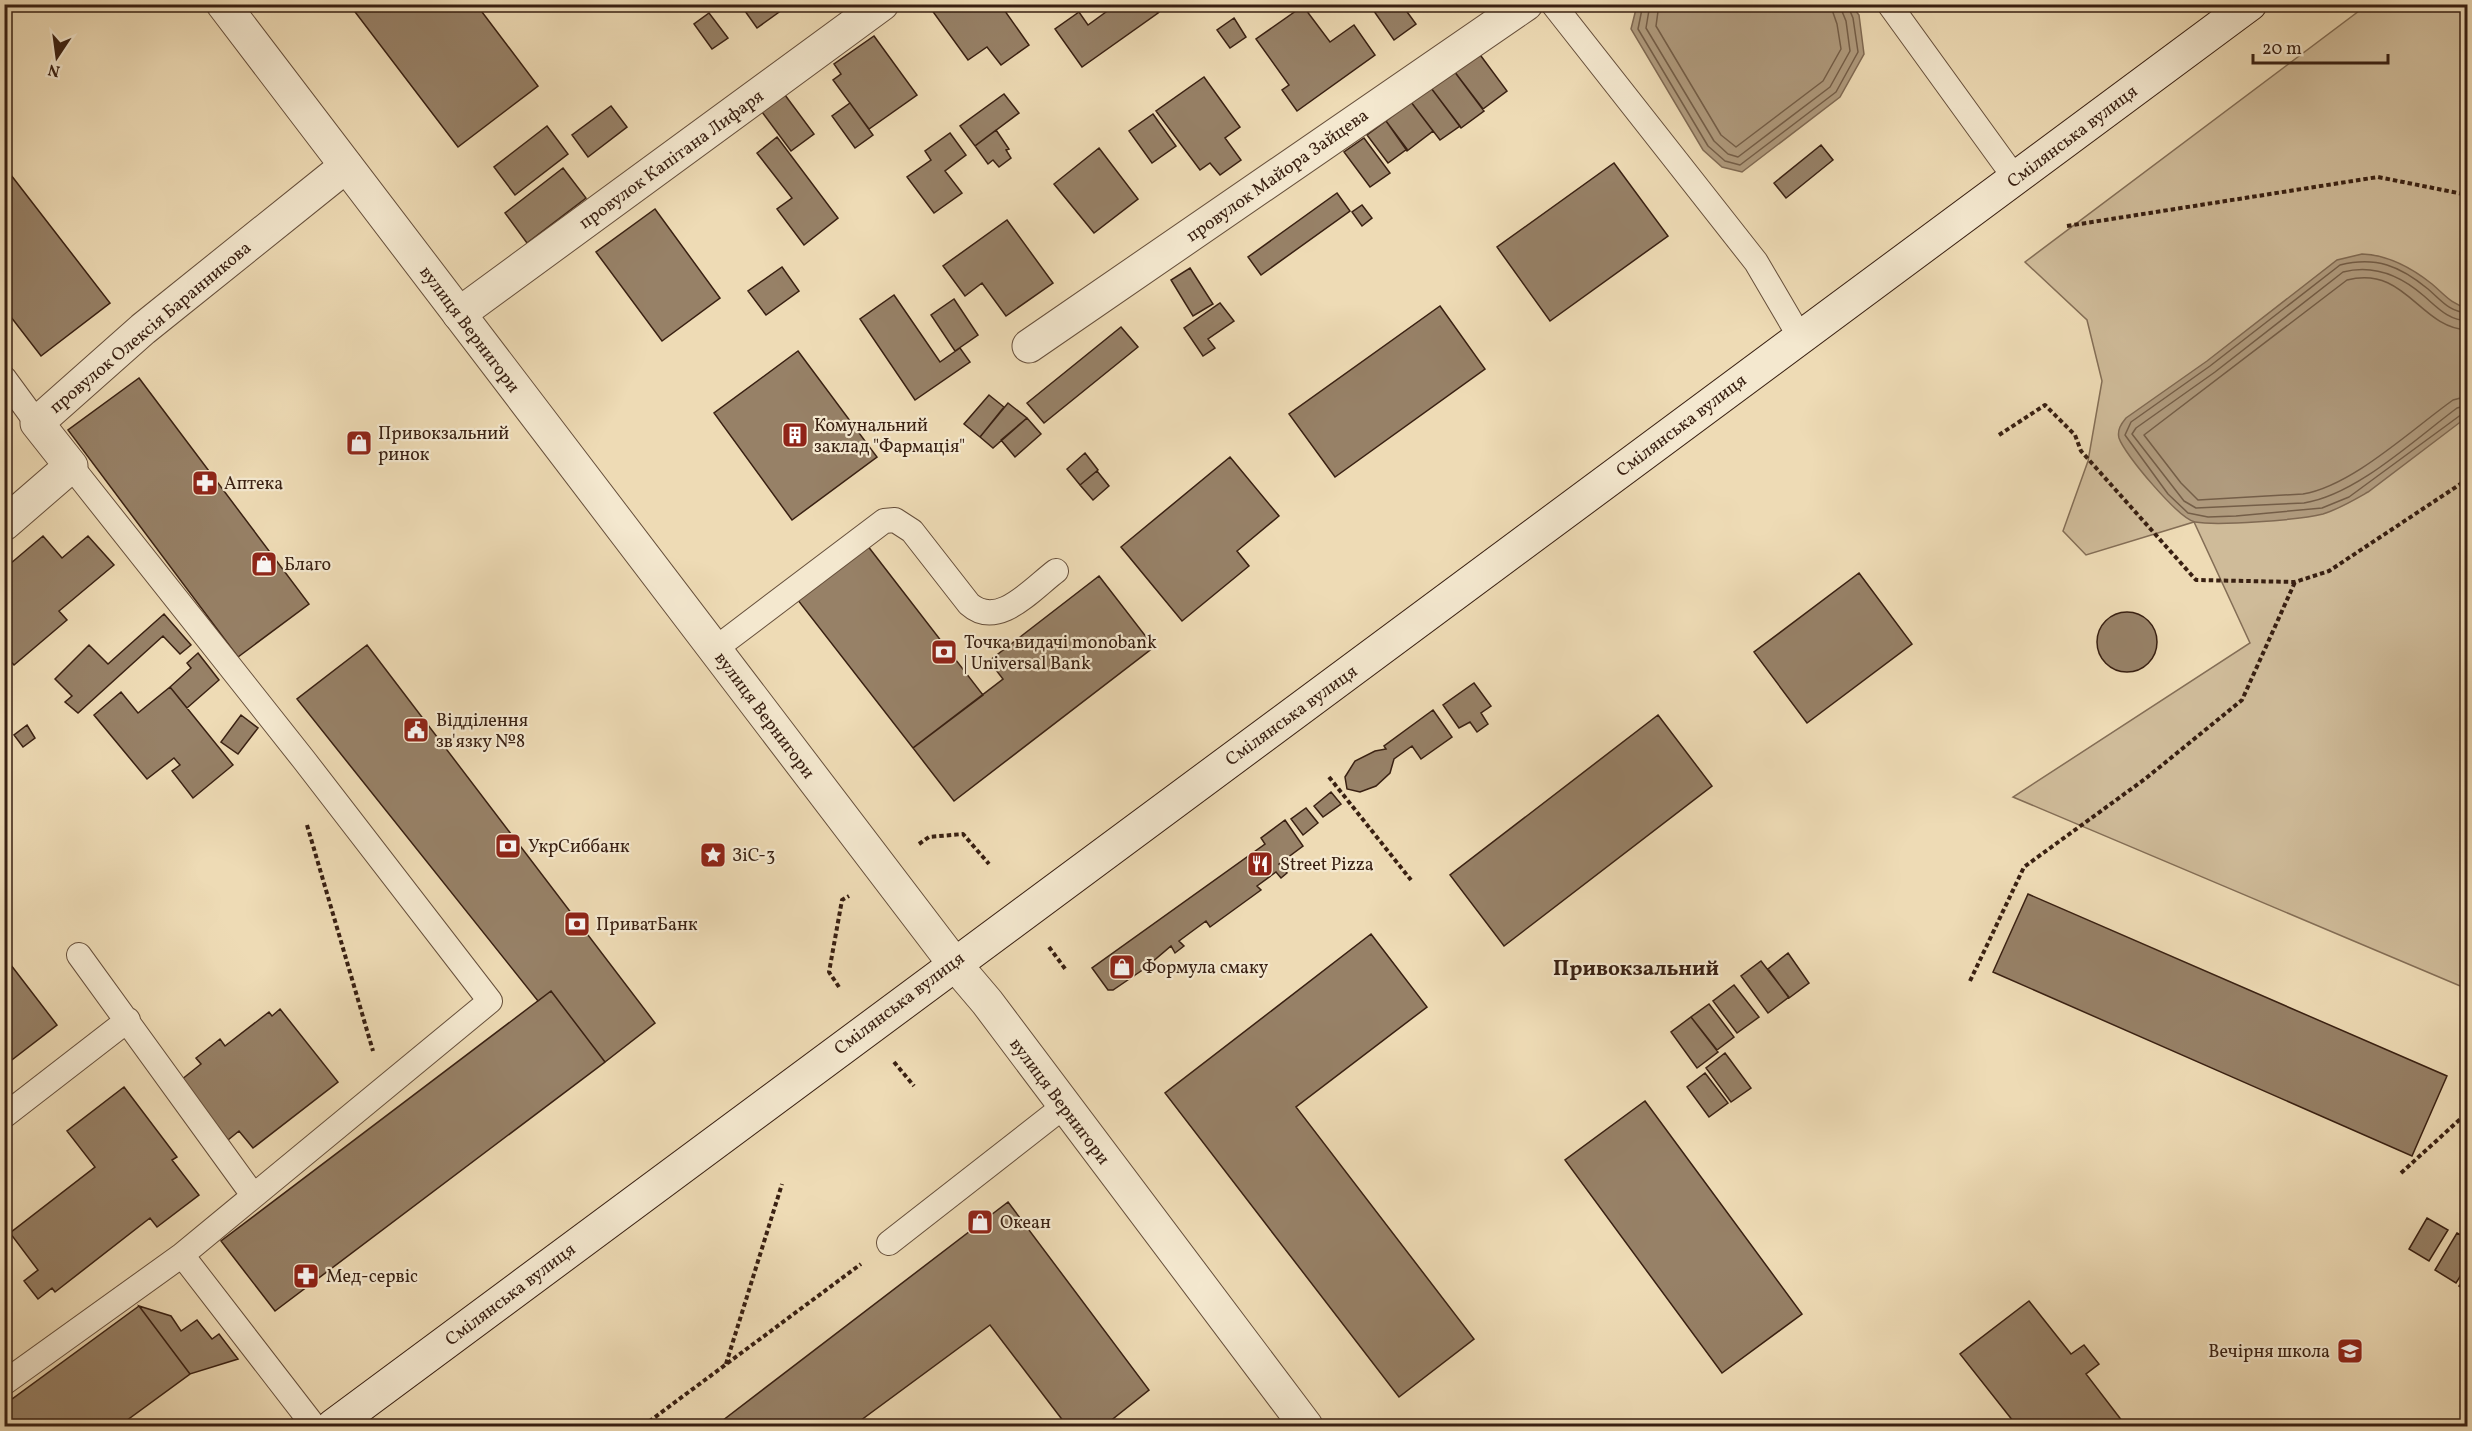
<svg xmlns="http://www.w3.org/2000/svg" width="2472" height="1431" font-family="Vollkorn,serif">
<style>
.green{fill:#cfbb99;stroke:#846e56;stroke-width:1.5}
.water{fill:#b09b7e;stroke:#806a53;stroke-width:1.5}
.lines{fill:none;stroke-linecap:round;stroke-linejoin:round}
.shore{stroke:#745e48;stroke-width:1.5}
.building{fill:#978167;stroke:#392012;stroke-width:1.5}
.service-casing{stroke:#664f3b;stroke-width:26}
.minor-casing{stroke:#664f3b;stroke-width:35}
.tertiary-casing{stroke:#664f3b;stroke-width:35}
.secondary-casing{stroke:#392012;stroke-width:35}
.path{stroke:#392012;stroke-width:4;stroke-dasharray:4.5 3;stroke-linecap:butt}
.service{stroke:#f4e8cf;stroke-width:24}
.minor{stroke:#f4e8cf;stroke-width:33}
.tertiary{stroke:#f4e8cf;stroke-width:33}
.secondary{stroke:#f4e8cf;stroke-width:33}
.labels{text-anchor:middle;stroke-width:4.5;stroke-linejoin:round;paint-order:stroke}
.street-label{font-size:18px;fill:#392012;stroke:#f4e8cf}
.poi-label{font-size:18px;fill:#392012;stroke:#f4e8cf;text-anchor:start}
.quarter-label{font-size:21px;font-weight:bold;fill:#392012;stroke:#f4e8cf}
</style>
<rect width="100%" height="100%" fill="#eedbb5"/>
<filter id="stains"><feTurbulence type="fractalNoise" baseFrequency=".00333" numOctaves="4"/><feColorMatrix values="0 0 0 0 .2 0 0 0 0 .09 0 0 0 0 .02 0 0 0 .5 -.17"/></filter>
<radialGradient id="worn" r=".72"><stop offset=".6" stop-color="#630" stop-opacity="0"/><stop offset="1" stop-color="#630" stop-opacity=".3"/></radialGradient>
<path class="green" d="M2367,5h100l1,978 -3,5 -452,-191 237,-154 -56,-121 -108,33 -23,-24 25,-70 14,-80 -15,-61 -62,-58z"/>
<path class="water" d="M1637,5h214l8,10 5,39 -24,43 -98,75 -20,-5 -19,-17 -72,-121z
M2362,254c26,1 50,14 70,30 13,11 19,20 35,24v109l-99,75c-14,8 -29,17 -45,22 -23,6 -105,12 -128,8 -16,-3 -71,-68 -76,-84 -2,-8 2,-14 7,-20l81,-57 130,-101z"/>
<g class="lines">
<path class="shore" d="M1643,4l-5,25 70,117 17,15 15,4 96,-73 22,-40 -5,-34 -6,-14
M1650,4l-4,24 68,113 14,13 10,3 92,-70 20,-36 -4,-30 -7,-17
M1659,4l-3,22 65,109 15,12 87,-66 18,-32 -4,-25 -7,-20
M2468,313c-19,-1 -27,-13 -40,-24 -28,-23 -52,-33 -88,-24l-130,101 -79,56 -6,13 43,59 20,19 20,4 28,-1 86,-8 27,-11 113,-83 6,-1
M2468,321c-20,-1 -30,-13 -44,-25 -24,-21 -50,-32 -81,-24l-128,100 -79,56 -4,6 52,67 12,7 108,-5c52,-8 110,-63 153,-95l11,-3
M2468,330c-49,-2 -62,-65 -121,-50l-203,155 37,48 17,17 105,-6c49,-8 108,-64 150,-94l15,-4"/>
</g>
<path class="building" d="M349,4h127l62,82 -80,61z
M740,4h48l1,1 -32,23z
M938,4h62l29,41 -28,20 -14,-18 -19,13 -37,-51z
M1117,4h35l6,9 -76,54 -27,-38 24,-17 9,13z
M1152,4h17l-11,9z
M1369,4h42l-6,5 11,15 -22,16z
M1303,6l27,36 24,-17 21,30 -78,56 -15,-21 7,-5 -33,-46z
M709,13l19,25 -16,11 -18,-25z
M1234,18l12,19 -16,11 -13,-18z
M874,36l43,59 -48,34 -36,-49 8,-6 -7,-10z
M1478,52l29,39 -24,18 -29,-38z
M1454,71l30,40 -23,17 -30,-40z
M1204,77l36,50 -15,11 16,22 -21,15 -10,-12 -10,7 -44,-59z
M1431,88l29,38 -20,14 -29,-38z
M1004,94l15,19 -44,33 -15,-20z
M785,95l29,39 -23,17 -29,-39z
M1411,102l22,29 -26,20 -21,-30z
M850,103l23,32 -18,13 -23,-32z
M611,106l16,21 -39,30 -16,-22z
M1153,114l23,32 -24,17 -23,-32z
M1386,121l21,28 -19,14 -21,-28z
M547,126l21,28 -53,41 -21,-28z
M996,130l13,19 -3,1 5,8 -12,9 -6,-7 -5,4 -13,-18z
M950,133l16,22 -21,16 17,22 -28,20 -27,-36 24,-17 -6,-9z
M777,137l61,81 -34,27 -27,-36 15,-11 -35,-45z
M1364,138l26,35 -20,14 -26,-35z
M1821,145l12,15 -47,38 -12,-15z
M1099,148l39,51 -44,34 -40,-49z
M1614,163l54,73 -118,85 -53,-74z
M4,166l106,137 -69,53 -37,-48z
M563,168l23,30 -59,45 -22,-30z
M1337,193l13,18 -89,64 -13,-18z
M1362,205l10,13 -10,8 -10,-14z
M655,209l65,89 -58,43 -66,-89z
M1007,220l46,63 -47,33 -24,-33 -17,13 -22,-30z
M782,267l17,24 -33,24 -18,-24z
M1190,268l23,36 -20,12 -22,-36z
M894,295l46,67 20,-14 10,14 -55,38 -55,-81z
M954,299l24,36 -23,16 -24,-36z
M1220,303l14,18 -26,18 7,9 -12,8 -19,-28z
M1440,306l45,63 -150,108 -46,-63z
M1121,327l17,20 -94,76 -17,-20z
M798,351l79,106 -85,63 -78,-107z
M139,378l170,226 -71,53 -170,-227z
M989,395l15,12 -24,30 -16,-13z
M1008,403l19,15 -34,30 -13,-11z
M1027,418l14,16 -26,23 -14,-17z
M1085,453l13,17 -18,15 -13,-16z
M1230,457l49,59 -42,35 12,15 -67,55 -61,-74z
M1097,471l12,15 -16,14 -13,-15z
M43,536l19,22 26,-22 26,29 -55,46 8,9 -53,45 -10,-11v-85z
M867,545l116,150 -70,53 -116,-149z
M1859,573l53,71 -105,79 -53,-71z
M1099,576l55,71 -200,154 -41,-53 90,-69 -14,-18z
M2097 642a30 30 0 1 1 60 0a30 30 0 1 1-60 0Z
M164,614l27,31 -11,9 -17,-18 -85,77 -13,-11 7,-6 -17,-17 34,-34 19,19z
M367,645l288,378 -50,39 -54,-71 -13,10 -241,-302z
M198,653l21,27 -32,28 -17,-21 21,-19 -4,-5z
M1474,683l17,23 -10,7 7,11 -11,8 -7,-10 -11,6 -16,-23z
M170,687l63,78 -40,33 -21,-27 8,-6 -6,-7 -27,21 -53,-64 27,-23 17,21z
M1433,710l19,27 -31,22 -9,-13 -18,13 -4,14 -14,13 -16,6 -13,-3 -2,-12 10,-16 20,-10 11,-2 -2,-3z
M241,715l17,13 -20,26 -17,-12z
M1658,715l54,71 -208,160 -54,-71z
M27,725l8,13 -12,9 -9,-12z
M1331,792l10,12 -18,13 -9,-11z
M1306,808l12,15 -15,12 -12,-16z
M1285,820l18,26 -24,18 8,9 -6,5 -5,-6 -19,14 4,4 -51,37 -4,-6 -27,20 5,5 -9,7 -4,-7 -27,23 -31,21h-5l-16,-22 173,-124 -4,-6z
M2028,894l419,182 -35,80 -419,-184z
M1371,934l56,73 -131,100 178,232 -75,58 -234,-304z
M1788,953l21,30 -20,15 -21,-29z
M4,956l53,69 -53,41z
M1761,961l28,36 -21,16 -27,-37z
M1734,985l25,32 -22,16 -24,-32z
M551,991l54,71 -330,249 -54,-70z
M1709,1004l25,33 -17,13 -26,-33z
M280,1009l58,73 -85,66 -14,-17 -11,9 -47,-60 20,-16 -5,-6 24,-19 5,7 44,-34 3,4z
M1691,1017l27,35 -21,16 -26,-36z
M1725,1053l26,35 -20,14 -25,-34z
M1705,1073l23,30 -19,14 -22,-30z
M124,1087l53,70 -5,3 27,35 -42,32 -7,-9 -95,74 -3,-4 -14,11 -14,-18 14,-11 -28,-37 85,-66 -28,-36z
M1645,1101l157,213 -80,59 -157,-213z
M1008,1202l141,188 -45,36h-37l-77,-101 -137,101h-133l-2,-2z
M2427,1218l21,12 -19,31 -20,-12z
M2457,1233l11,6v25l-12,19 -21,-13z
M2468,1273v19l-9,-6z
M2029,1301l42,53 13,-9 15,19 -13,10 40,52h-109l-57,-72z
M139,1306l51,68 -71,52h-115v-21z
M139,1306l32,10 10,15 16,-11 15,19 7,-5 19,25 -48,15z"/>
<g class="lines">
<defs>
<path id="service" d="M1553,4l203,258 44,75
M1889,4l126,174
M4,378l33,45
M71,466l233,294 186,241 -308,254 132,171
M715,649l169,-128 11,-1 17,11 57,73c29,26 63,-15 87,-33
M79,955l174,240
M4,1116l124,-96
M889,1243l174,-136
M4,1383l178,-128"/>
<path id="minor" d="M459,314l423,-310
M1029,346l497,-342
M4,524l67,-58 -34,-43 106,-94 203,-163
M953,962l34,40 319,424"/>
<path id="tertiary" d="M223,4l730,958"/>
<path id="secondary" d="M333,1426c637,-476 1277,-948 1917,-1422"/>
</defs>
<use href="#service" class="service-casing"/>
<use href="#minor" class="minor-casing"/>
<use href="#tertiary" class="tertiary-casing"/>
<use href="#secondary" class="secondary-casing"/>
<path class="path" d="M2067,226l311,-49 90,18
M1999,435l46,-30 30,30 6,16 115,129 99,2 34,-11 139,-92
M1329,777l82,103
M307,825l66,226
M919,844l10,-7 34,-3 26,30
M1049,947l17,23
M1970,981l54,-114 121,-88 97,-79 53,-118
M839,987l-10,-15 13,-72 7,-4
M894,1062l20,24
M2401,1173l67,-61
M726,1364l56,-180
M643,1426l218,-162"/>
<use href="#service" class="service"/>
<use href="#minor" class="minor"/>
<use href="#tertiary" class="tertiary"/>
<use href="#secondary" class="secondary"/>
</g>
<defs>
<symbol id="building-square" viewBox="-11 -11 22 22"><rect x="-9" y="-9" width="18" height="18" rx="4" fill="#8f2418" stroke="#f4e8cf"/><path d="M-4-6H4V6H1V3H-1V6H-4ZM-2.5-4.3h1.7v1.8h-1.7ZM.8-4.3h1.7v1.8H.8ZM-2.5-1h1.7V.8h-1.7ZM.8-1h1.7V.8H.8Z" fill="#fff"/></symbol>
<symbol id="shop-square" viewBox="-11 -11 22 22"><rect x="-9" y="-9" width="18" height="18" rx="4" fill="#8f2418" stroke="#f4e8cf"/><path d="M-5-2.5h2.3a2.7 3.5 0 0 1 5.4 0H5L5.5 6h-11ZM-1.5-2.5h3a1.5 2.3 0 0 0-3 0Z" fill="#fff"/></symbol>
<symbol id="pharmacy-square" viewBox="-11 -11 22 22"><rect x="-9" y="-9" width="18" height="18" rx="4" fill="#8f2418" stroke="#f4e8cf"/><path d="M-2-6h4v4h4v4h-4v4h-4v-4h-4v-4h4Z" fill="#fff"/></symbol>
<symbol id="bank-square" viewBox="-11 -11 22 22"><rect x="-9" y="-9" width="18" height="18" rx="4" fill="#8f2418" stroke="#f4e8cf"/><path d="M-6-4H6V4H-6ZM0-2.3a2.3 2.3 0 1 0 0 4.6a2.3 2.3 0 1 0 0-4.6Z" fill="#fff"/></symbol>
<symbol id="civic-square" viewBox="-11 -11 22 22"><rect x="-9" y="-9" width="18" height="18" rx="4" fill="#8f2418" stroke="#f4e8cf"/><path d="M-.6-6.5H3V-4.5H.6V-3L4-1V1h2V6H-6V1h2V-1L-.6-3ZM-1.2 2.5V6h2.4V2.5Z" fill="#fff"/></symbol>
<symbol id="sight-square" viewBox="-11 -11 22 22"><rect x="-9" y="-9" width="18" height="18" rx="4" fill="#8f2418" stroke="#f4e8cf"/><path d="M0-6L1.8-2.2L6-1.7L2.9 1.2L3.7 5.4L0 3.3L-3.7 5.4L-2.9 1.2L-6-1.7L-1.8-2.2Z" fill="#fff"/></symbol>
<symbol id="restaurant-square" viewBox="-11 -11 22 22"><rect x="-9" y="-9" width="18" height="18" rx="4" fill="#8f2418" stroke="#f4e8cf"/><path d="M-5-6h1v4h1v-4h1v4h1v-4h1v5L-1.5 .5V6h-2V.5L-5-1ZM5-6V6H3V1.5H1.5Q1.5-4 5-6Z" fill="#fff"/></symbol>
<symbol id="school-square" viewBox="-11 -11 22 22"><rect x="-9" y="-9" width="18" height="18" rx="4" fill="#8f2418" stroke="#f4e8cf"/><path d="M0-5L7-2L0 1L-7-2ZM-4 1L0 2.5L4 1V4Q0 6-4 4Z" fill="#fff"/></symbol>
</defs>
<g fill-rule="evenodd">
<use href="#building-square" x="780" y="420" width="30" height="30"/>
<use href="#shop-square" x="344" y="428" width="30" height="30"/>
<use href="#pharmacy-square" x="190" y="468" width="30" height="30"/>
<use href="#shop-square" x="249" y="549" width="30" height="30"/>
<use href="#bank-square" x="929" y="637" width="30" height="30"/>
<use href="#civic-square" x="401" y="715" width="30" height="30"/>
<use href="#bank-square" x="493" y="831" width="30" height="30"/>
<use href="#sight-square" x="698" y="840" width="30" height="30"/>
<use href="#restaurant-square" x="1245" y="849" width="30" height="30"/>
<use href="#bank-square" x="562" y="909" width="30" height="30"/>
<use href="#shop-square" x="1107" y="952" width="30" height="30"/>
<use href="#shop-square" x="965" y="1207" width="30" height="30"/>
<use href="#pharmacy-square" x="291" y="1261" width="30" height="30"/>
<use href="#school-square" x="2335" y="1336" width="30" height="30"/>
</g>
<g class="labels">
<g class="street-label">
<text transform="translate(2072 136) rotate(-37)" y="6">Смілянська вулиця</text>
<text transform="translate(671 159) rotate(-36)" y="6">провулок Капітана Лифаря</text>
<text transform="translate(1277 175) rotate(-35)" y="6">провулок Майора Зайцева</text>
<text transform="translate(150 327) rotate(-40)" y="6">провулок Олексія Баранникова</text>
<text transform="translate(470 329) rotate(53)" y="6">вулиця Вернигори</text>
<text transform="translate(1681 425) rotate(-37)" y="6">Смілянська вулиця</text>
<text transform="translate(765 715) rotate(53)" y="6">вулиця Вернигори</text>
<text transform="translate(1291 715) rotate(-36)" y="6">Смілянська вулиця</text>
<text transform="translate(899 1003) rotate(-37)" y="6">Смілянська вулиця</text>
<text transform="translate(1060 1101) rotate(53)" y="6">вулиця Вернигори</text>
<text transform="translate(510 1294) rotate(-37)" y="6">Смілянська вулиця</text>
</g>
<g class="poi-label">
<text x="814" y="431">Комунальний<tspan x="814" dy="21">заклад "Фармація"</tspan></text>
<text x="378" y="439">Привокзальний<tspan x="378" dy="21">ринок</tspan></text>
<text x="224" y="489">Аптека</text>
<text x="284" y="570">Благо</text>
<text x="964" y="648">Точка видачі monobank<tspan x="964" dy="21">| Universal Bank</tspan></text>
<text x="436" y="726">Відділення<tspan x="436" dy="21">зв'язку №8</tspan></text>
<text x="528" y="852">УкрСиббанк</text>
<text x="732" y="861">ЗіС-3</text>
<text x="1280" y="870">Street Pizza</text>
<text x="596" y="930">ПриватБанк</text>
<text x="1142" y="973">Формула смаку</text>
<text x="1000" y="1228">Океан</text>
<text x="326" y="1282">Мед-сервіс</text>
<text x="2330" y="1357" text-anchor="end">Вечірня школа</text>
</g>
<g class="quarter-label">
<text x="1636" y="975">Привокзальний</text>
</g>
</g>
<rect width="2472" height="1431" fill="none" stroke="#eedbb5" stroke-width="24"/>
<rect x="6" y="6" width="2460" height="1419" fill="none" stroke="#392012" stroke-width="3"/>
<rect x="12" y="12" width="2448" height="1407" fill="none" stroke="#392012" stroke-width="1.5"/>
<g transform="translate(57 57) rotate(193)" stroke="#f4e8cf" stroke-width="4.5" paint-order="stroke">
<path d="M0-4.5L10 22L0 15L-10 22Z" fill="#392012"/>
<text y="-9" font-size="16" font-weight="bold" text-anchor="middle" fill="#392012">N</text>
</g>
<path d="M2253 54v9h135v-9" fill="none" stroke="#392012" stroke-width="3"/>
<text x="2262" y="54" font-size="18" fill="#392012" stroke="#f4e8cf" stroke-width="4.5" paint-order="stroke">20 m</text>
<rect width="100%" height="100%" filter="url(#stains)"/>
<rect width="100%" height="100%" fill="url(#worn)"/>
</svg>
